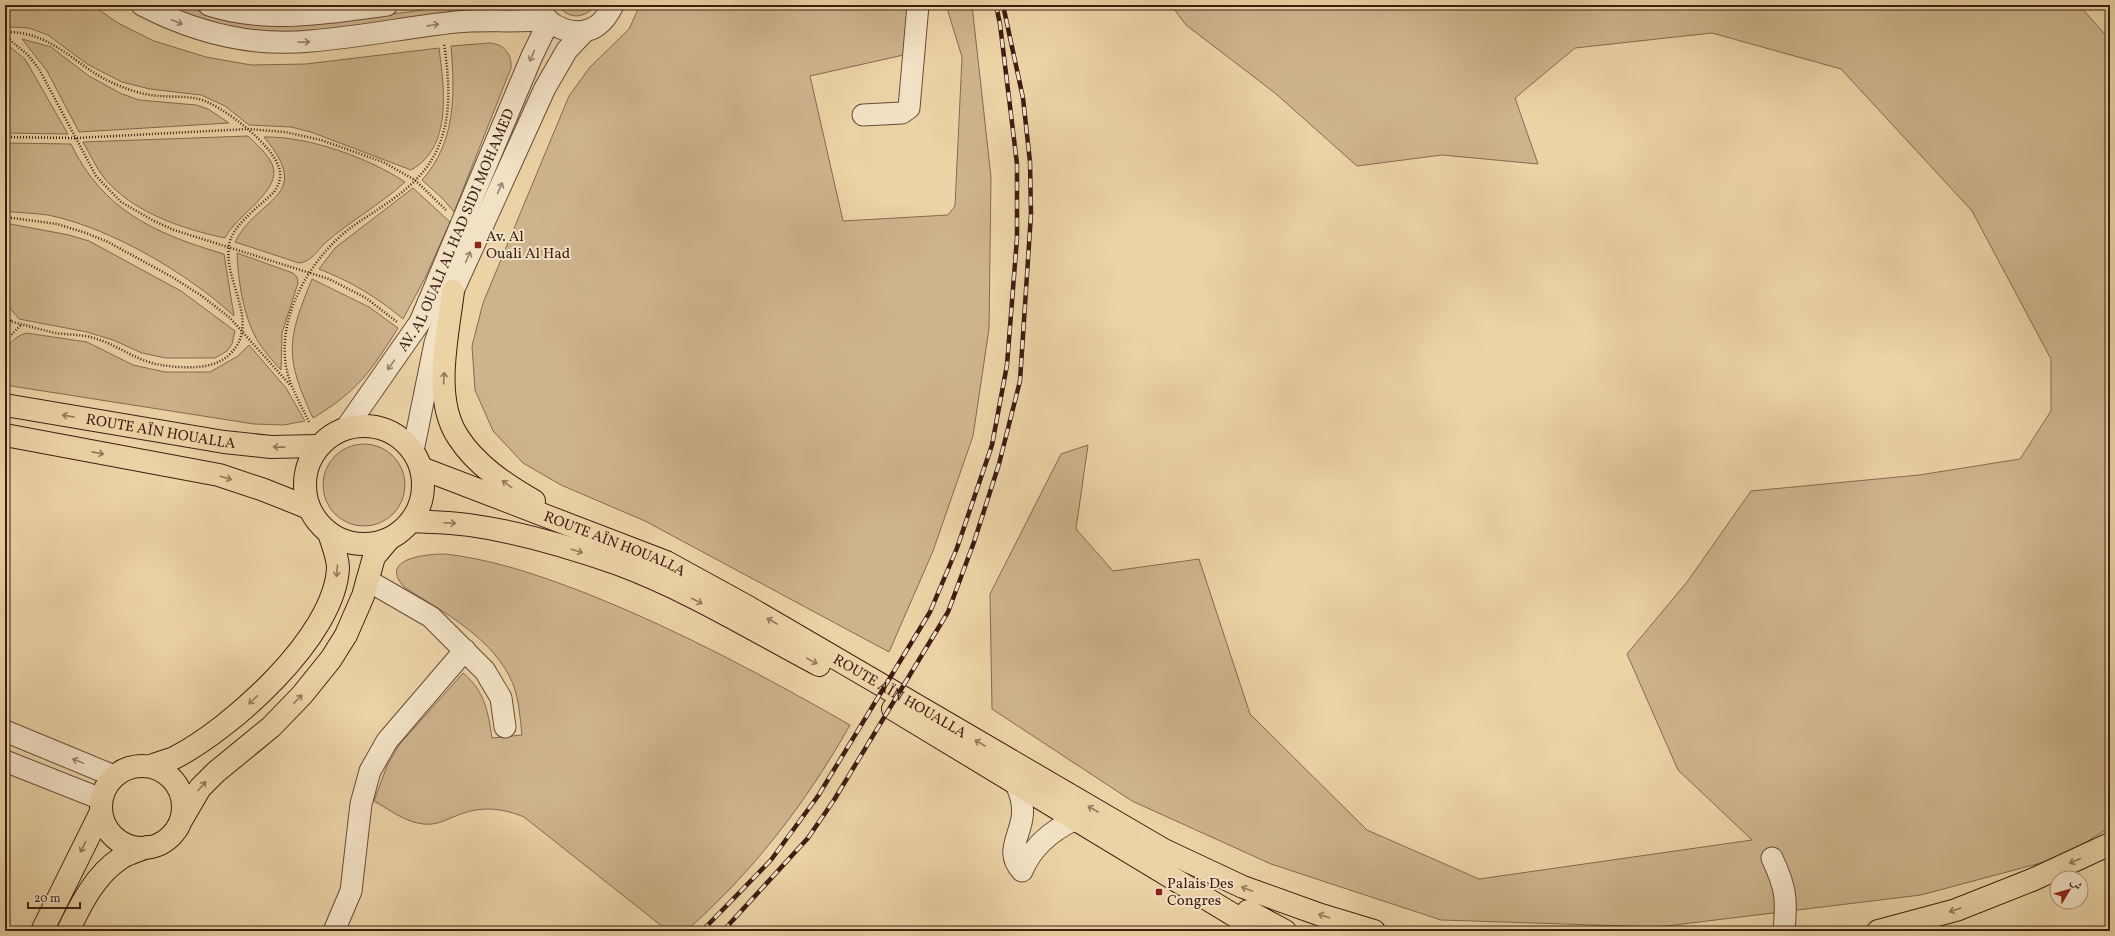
<svg xmlns="http://www.w3.org/2000/svg" width="2115" height="936" font-family="Vollkorn,Amiri,serif">
<style>
.green{fill:#ceb48d;stroke:#866950}
.lines{fill:none;stroke-linecap:round;stroke-linejoin:round}
.minor-casing{stroke:#694b38;stroke-width:23}
.major-casing{stroke:#3e1e13;stroke-width:24}
.highway-casing{stroke:#3e1e13;stroke-width:24}
.path{stroke:#3e1e13;stroke-width:2.5;stroke-dasharray:1 2;stroke-linecap:butt}
.minor{stroke:#f2e2c5;stroke-width:21}
.major{stroke:#ebd3a6;stroke-width:22}
.highway{stroke:#ebd3a6;stroke-width:22}
.rail-casing{stroke:#3e1e13;stroke-width:4.5}
.rail{stroke:#f2e2c5;stroke-width:3;stroke-dasharray:9;stroke-linecap:butt}
.oneway{stroke:#98806c}
.oneway2{stroke:#94785c}
.poi-dot{fill:#8f2418;stroke:#f2e2c5;stroke-width:1.5}
.labels{text-anchor:middle;stroke-width:4;stroke-linejoin:round;paint-order:stroke}
.street-label{font-size:15px;fill:#3e1e13;stroke:#f2e2c5}
.poi-label{font-size:15px;fill:#3e1e13;stroke:#f2e2c5;text-anchor:start}
</style>
<rect width="100%" height="100%" fill="#ebd3a6"/>
<filter id="stains"><feTurbulence type="fractalNoise" baseFrequency=".005" numOctaves="4"/><feColorMatrix values="0 0 0 0 .2 0 0 0 0 .09 0 0 0 0 .02 0 0 0 .5 -.17"/></filter>
<radialGradient id="worn" r=".72"><stop offset=".6" stop-color="#630" stop-opacity="0"/><stop offset="1" stop-color="#630" stop-opacity=".3"/></radialGradient>
<path class="green" d="M5,5h87l26,18 36,18 52,16 45,8 55,-1 133,-16c5,39 14,99 -28,122l-100,-38 -20,-5 -42,-2 -24,-19 -24,-11 -51,-6 -28,-7 -35,-18 -39,-29 -19,-7 -19,-1 -5,-3z
M162,5h19l30,10 97,10 153,-20h38l-1,5 -32,1 -156,20c-34,2 -66,0 -99,-8 -16,-4 -33,-12 -49,-18z
M558,5h38c-11,14 -28,15 -38,0z
M640,5h270l-2,49 -98,22 33,145 105,-6 7,-9 7,-149 -16,-52h26l19,172 -2,152 -16,107 -40,115 -44,101 -244,-131 -84,-36 -38,-22 -30,-32 -18,-41 -3,-44 11,-43 86,-207 21,-29 39,-38z
M1171,5h908l31,35v787l-47,30 -142,38 -263,32 -217,-7 -170,-56 -139,-63 -140,-92 -2,-115 71,-140 27,-9 -12,84 37,42 86,-12 51,155 117,116 112,49 273,-39 -74,-70 -51,-116 60,-72 64,-91 168,-16 101,-16 31,-48v-52l-79,-148 -131,-142 -129,-36 -137,15 -60,50 23,66 -96,-9 -85,11 -82,-73 -89,-68z
M22,39l29,8 38,29 33,18 17,6 57,5 12,4 21,14 -150,9 -32,-61z
M5,43l20,16 43,75 -63,-1z
M490,43c14,1 22,11 21,25l-57,144 -11,-13 -21,-19c34,-38 33,-86 29,-134z
M248,136c8,8 19,17 24,28 12,26 -36,51 -47,74 -42,-9 -91,-25 -120,-59 -9,-11 -15,-25 -22,-37z
M264,137c44,-1 105,21 141,45 -25,23 -55,39 -80,61 -8,8 -14,19 -26,20l-64,-21c23,-46 80,-44 29,-105z
M5,143l66,1c32,67 85,90 153,110l10,62c-47,-43 -123,-88 -186,-101 -14,-2 -29,-2 -43,-4z
M413,188l37,34 -24,54 -23,43c-26,-22 -53,-38 -84,-50l16,-21z
M5,223l64,12 20,6 92,50 54,40 -3,13 -5,7 -12,7h-49l-24,-5 -29,-13 -26,-8 -68,-13 -14,-17z
M237,253l56,20 4,4 1,6 -16,50 -1,37c-9,-10 -19,-21 -25,-32 -13,-24 -18,-58 -19,-85z
M312,279l57,28 29,21c-27,43 -40,63 -85,90 -29,-62 -26,-78 -1,-139z
M26,333l61,9 46,23 32,7h45l28,-16 11,-11 37,43 19,33 -21,4 -30,-1 -249,-39c0,-22 -5,-43 21,-52z
M323 485a41 41 0 1 1 82 0a41 41 0 1 1-82 0Z
M445,554c52,6 99,23 148,42 89,36 173,81 257,129 -44,78 -97,147 -164,206h-18l-144,-114c-19,-8 -40,-11 -60,-4 -14,4 -25,13 -41,11 -18,-2 -33,-14 -49,-23l13,-35 12,-21 64,-72c22,18 25,39 29,65l30,-3c-2,-18 -3,-35 -9,-51 -19,-46 -70,-72 -109,-97 -26,-29 23,-33 41,-33z"/>
<g class="lines">
<defs>
<g id="minor">
<path d="M142,5c52,27 110,42 169,36 49,-4 97,-14 145,-19 30,-3 61,1 91,-3"/>
<path d="M209,5c58,19 120,8 178,0"/>
<path d="M539,5c7,23 39,35 59,20 7,-5 11,-12 15,-20"/>
<path d="M863,115l39,-2 7,-5 9,-103"/>
<path id="s1" d="M346,428l74,-106 112,-266 17,-35"/>
<path d="M413,451l22,-108 18,-52 92,-203 22,-38 18,-19"/>
<path d="M367,580l64,37 54,54 16,27 4,29"/>
<path d="M5,731l109,45"/>
<path d="M5,761l96,38"/>
<path d="M1016,784c5,11 8,22 6,34 -3,20 -17,35 0,53 10,-24 29,-40 52,-51"/>
<path d="M1772,858c14,30 15,40 12,73"/>
<path d="M334,931l17,-40 10,-87 9,-33 17,-30 78,-91"/>
</g>
<path id="major" d="M101 807a41 41 0 1 1 82 0a41 41 0 1 1-82 0Z
M151,766c7,-3 15,-5 23,-8 57,-29 161,-122 164,-190 0,-11 -6,-25 -9,-35
M182,819l18,-31 16,-16 55,-45 31,-32 29,-36 15,-24 17,-39 11,-39 15,-18
M42,931l59,-119
M68,931c13,-27 27,-56 53,-73 7,-5 17,-7 26,-11"/>
<g id="highway">
<path d="M453,291c-5,43 -21,107 5,146 18,28 48,48 76,64"/>
<path id="s2" d="M5,405l219,37 47,5 47,-1"/>
<circle cx="364" cy="485" r="59"/>
<path d="M5,435l214,40 45,15 45,18"/>
<path id="s3" d="M421,468l245,94 82,45 416,243 79,37 78,28 53,16"/>
<path d="M411,521c19,1 39,1 58,4 51,7 101,22 149,39 70,26 135,66 201,101"/>
<path d="M893,709l367,222"/>
<path d="M1248,911l37,20"/>
<path d="M1878,931l78,-21 76,-30 78,-36"/>
</g>
</defs>
<use href="#minor" class="minor-casing"/>
<use href="#major" class="major-casing"/>
<use href="#highway" class="highway-casing"/>
<path class="path" d="M5,32c49,-1 70,35 110,52 14,6 29,11 44,12 13,1 27,0 40,3 23,6 78,48 81,73 1,8 -2,14 -6,20 -12,12 -37,30 -43,46 -14,37 33,83 -1,116 -17,17 -47,14 -69,11 -25,-4 -43,-20 -67,-27 -13,-4 -26,-3 -39,-5 -17,-4 -33,-9 -50,-13
M5,36l23,19 11,14 57,107 25,26 33,19 20,9 155,49 37,19 31,24
M5,137l71,1 172,-9 37,3 36,8 62,22 32,18 31,30
M5,217l52,7 29,9 22,9 64,35 30,19 28,22 61,68
M5,313l7,9
M5,341l17,-17
M309,422c-7,-15 -16,-30 -21,-47 -15,-54 22,-118 65,-149 30,-21 66,-39 83,-74 17,-35 13,-72 8,-109"/>
<use href="#minor" class="minor"/>
<use href="#major" class="major"/>
<use href="#highway" class="highway"/>
<defs>
<path id="rail" d="M702,931l69,-71 47,-64 112,-184 27,-64 35,-103 15,-80 10,-127v-74l-17,-140 -4,-19
M723,931l85,-93 26,-38 114,-188 26,-70 25,-78 21,-83 11,-167 -1,-52 -7,-64 -20,-93"/>
</defs>
<use href="#rail" class="rail-casing"/>
<use href="#rail" class="rail"/>
</g>
<defs><path id="oneway-shaft" d="M-6 0H5M1.5-3L5.5 0L1.5 3" fill="none" stroke-width="1.6" stroke-linecap="round" stroke-linejoin="round"/></defs>
<g class="oneway">
<use href="#oneway-shaft" transform="translate(177 22) rotate(23)"/>
<use href="#oneway-shaft" transform="translate(433 25) rotate(-8)"/>
<use href="#oneway-shaft" transform="translate(304 42) rotate(-2)"/>
<use href="#oneway-shaft" transform="translate(532 56) rotate(114)"/>
<use href="#oneway-shaft" transform="translate(500 188) rotate(-66)"/>
<use href="#oneway-shaft" transform="translate(468 257) rotate(-66)"/>
<use href="#oneway-shaft" transform="translate(391 365) rotate(126)"/>
<use href="#oneway-shaft" transform="translate(78 761) rotate(-158)"/>
</g>
<g class="oneway2">
<use href="#oneway-shaft" transform="translate(444 378) rotate(-86)"/>
<use href="#oneway-shaft" transform="translate(68 416) rotate(-170)"/>
<use href="#oneway-shaft" transform="translate(279 447) rotate(-179)"/>
<use href="#oneway-shaft" transform="translate(98 453) rotate(11)"/>
<use href="#oneway-shaft" transform="translate(226 478) rotate(16)"/>
<use href="#oneway-shaft" transform="translate(507 484) rotate(-143)"/>
<use href="#oneway-shaft" transform="translate(450 523) rotate(3)"/>
<use href="#oneway-shaft" transform="translate(577 551) rotate(18)"/>
<use href="#oneway-shaft" transform="translate(337 571) rotate(95)"/>
<use href="#oneway-shaft" transform="translate(697 601) rotate(27)"/>
<use href="#oneway-shaft" transform="translate(772 621) rotate(-150)"/>
<use href="#oneway-shaft" transform="translate(812 661) rotate(28)"/>
<use href="#oneway-shaft" transform="translate(298 699) rotate(-46)"/>
<use href="#oneway-shaft" transform="translate(253 700) rotate(136)"/>
<use href="#oneway-shaft" transform="translate(980 743) rotate(-150)"/>
<use href="#oneway-shaft" transform="translate(202 786) rotate(-50)"/>
<use href="#oneway-shaft" transform="translate(1093 809) rotate(-150)"/>
<use href="#oneway-shaft" transform="translate(83 847) rotate(117)"/>
<use href="#oneway-shaft" transform="translate(2075 861) rotate(156)"/>
<use href="#oneway-shaft" transform="translate(1247 889) rotate(-159)"/>
<use href="#oneway-shaft" transform="translate(1955 910) rotate(162)"/>
<use href="#oneway-shaft" transform="translate(1324 916) rotate(-162)"/>
</g>
<g class="poi-dot">
<rect x="474" y="241" width="8" height="8" rx="2"/>
<rect x="1155" y="888" width="8" height="8" rx="2"/>
</g>
<g class="labels">
<g class="street-label">
<text dy="5" stroke="none"><textPath href="#s1" startOffset="228">AV. AL OUALI AL HAD SIDI MOHAMED</textPath></text>
<text dy="5" stroke="none"><textPath href="#s2" startOffset="158">ROUTE AÏN HOUALLA</textPath></text>
<text dy="5" stroke="none"><textPath href="#s3" startOffset="208">ROUTE AÏN HOUALLA</textPath></text>
<text dy="5" stroke="none"><textPath href="#s3" startOffset="532">ROUTE AÏN HOUALLA</textPath></text>
</g>
<g class="poi-label">
<text x="486" y="241">Av. Al<tspan x="486" dy="17">Ouali Al Had</tspan></text>
<text x="1167" y="888">Palais Des<tspan x="1167" dy="17">Congres</tspan></text>
</g>
</g>
<rect width="2115" height="936" fill="none" stroke="#ebd3a6" stroke-width="20"/>
<rect x="6" y="6" width="2103" height="924" fill="none" stroke="#3e1e13" stroke-width="2"/>
<rect x="10" y="10" width="2095" height="916" fill="none" stroke="#3e1e13"/>
<g transform="translate(2069 890) rotate(52)"><circle r="19" fill="#f2e2c5" stroke="#aa947e"/>
<path d="M0-3L7 15L0 10L-7 15Z" fill="#8f2418"/>
<text y="-6" font-size="11" font-weight="bold" text-anchor="middle" fill="#3e1e13">ش</text>
</g>
<path d="M28 902v6h52v-6" fill="none" stroke="#3e1e13" stroke-width="2"/>
<text x="34" y="902" font-size="12" fill="#3e1e13" stroke="#f2e2c5" stroke-width="3" paint-order="stroke">20 m</text>
<rect width="100%" height="100%" filter="url(#stains)"/>
<rect width="100%" height="100%" fill="url(#worn)"/>
</svg>
